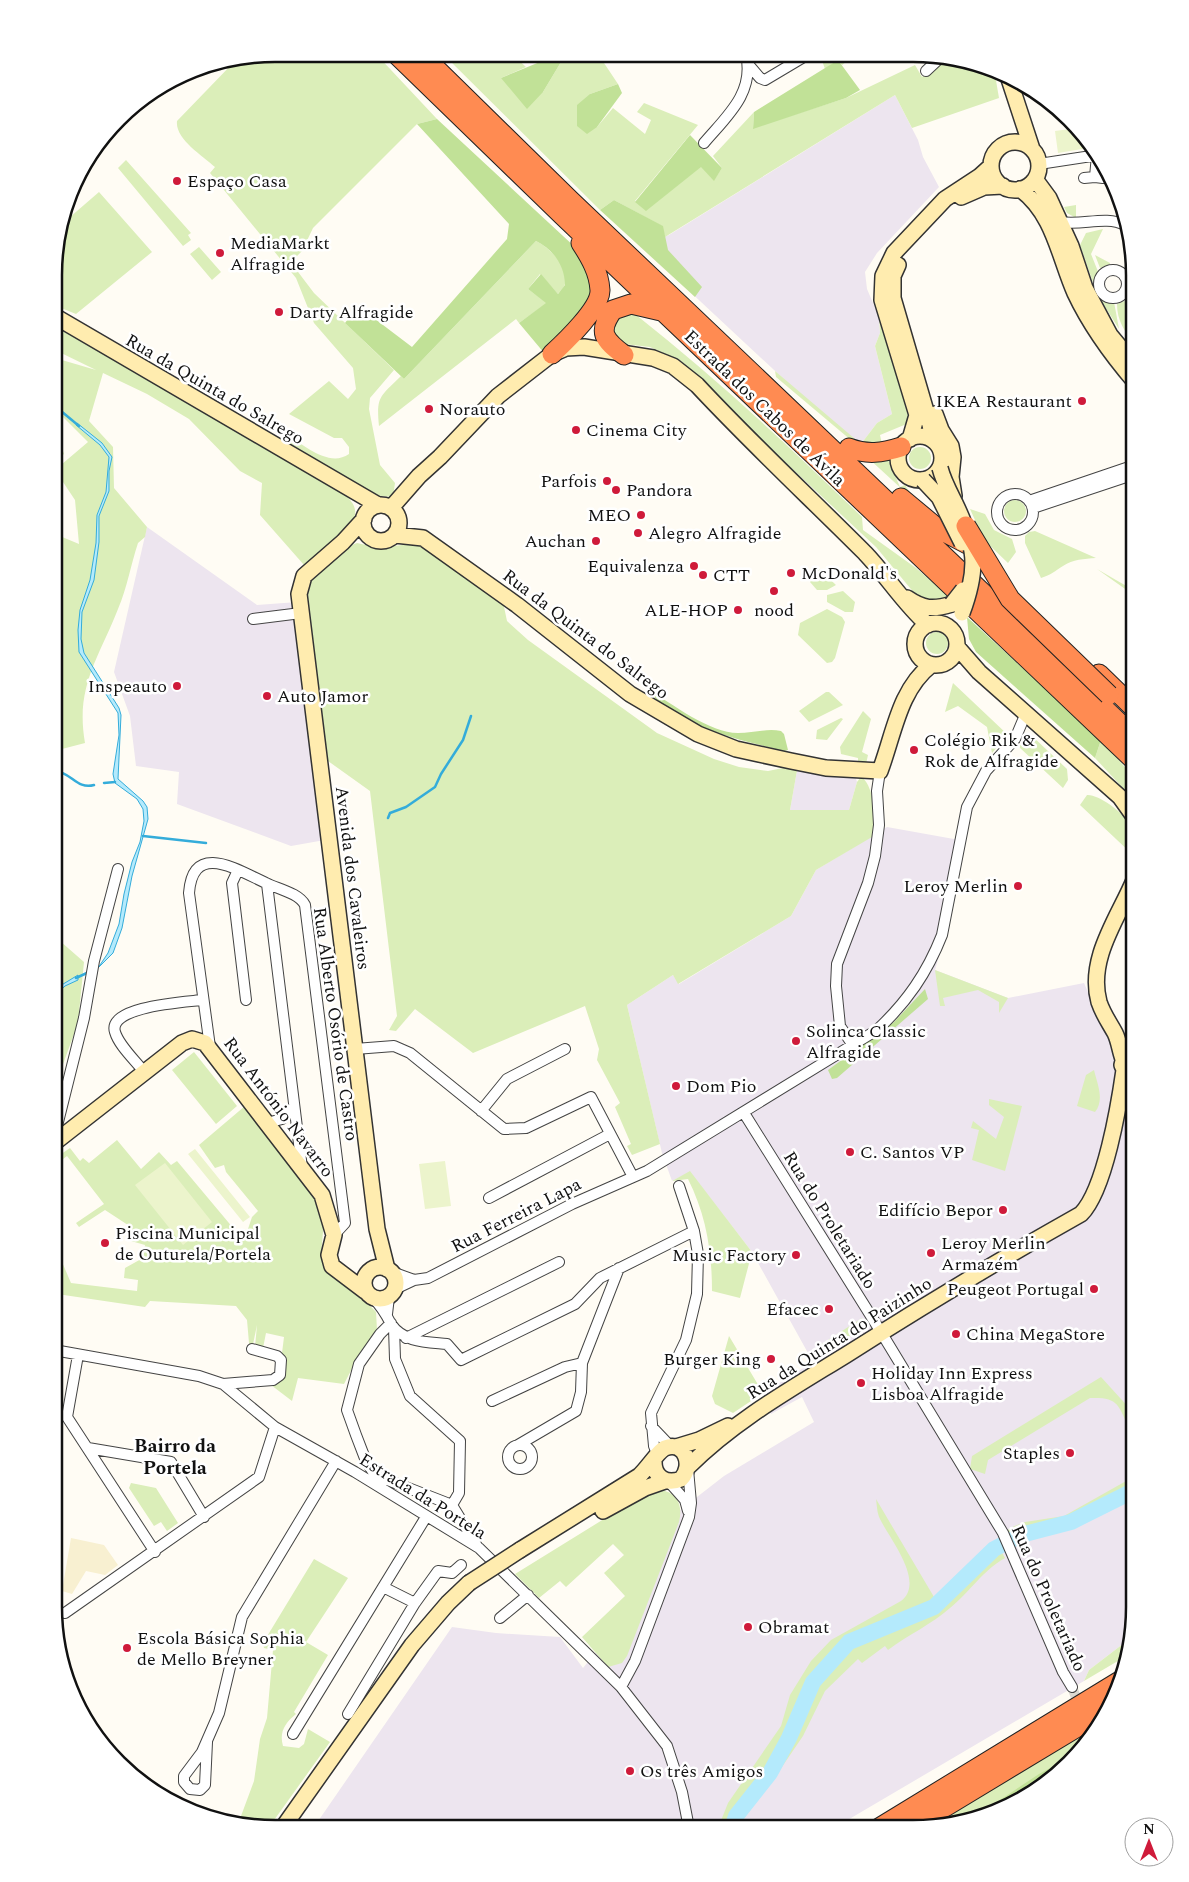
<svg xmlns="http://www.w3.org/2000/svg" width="1189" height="1882" font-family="Spectral,serif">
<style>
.industrial{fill:#ede5ef}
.farmland{fill:#f8f0d1}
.green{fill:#dbeeb9}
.forest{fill:#c1e197}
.pitch{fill:#ecf4cc}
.water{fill:#b4eafc;stroke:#34acda}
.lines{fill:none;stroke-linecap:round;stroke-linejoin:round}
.stream{stroke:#34acda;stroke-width:2.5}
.river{stroke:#b4eafc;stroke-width:16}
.street-tunnel{stroke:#dbd9d2;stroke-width:10;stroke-dasharray:10 5;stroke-linecap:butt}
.street-casing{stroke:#444;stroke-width:12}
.secondary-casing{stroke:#333;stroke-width:18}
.highway-casing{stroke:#222;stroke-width:21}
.street{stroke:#fff;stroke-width:10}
.secondary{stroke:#ffecaf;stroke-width:15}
.highway{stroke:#ff8b52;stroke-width:19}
.secondary-bridge-casing{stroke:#333;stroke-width:18;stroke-linecap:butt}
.highway-bridge-casing{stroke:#222;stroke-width:21;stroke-linecap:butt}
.secondary-bridge{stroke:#ffecaf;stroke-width:15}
.highway-bridge{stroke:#ff8b52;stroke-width:19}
.poi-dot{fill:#cf1a3a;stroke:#fff;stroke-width:2}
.labels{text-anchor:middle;stroke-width:5;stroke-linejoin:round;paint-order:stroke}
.poi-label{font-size:18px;fill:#111;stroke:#fff;text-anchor:start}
.street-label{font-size:18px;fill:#111;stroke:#fff}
.neighbourhood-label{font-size:19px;font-weight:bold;fill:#111;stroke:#fff}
.rim{fill:none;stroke:#111;stroke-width:2.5}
</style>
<rect width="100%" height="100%" fill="#fffcf4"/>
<path class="industrial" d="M895,95l23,45 5,17 16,30 -62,66 -12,19 2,17 12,28 1,16 -5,13 17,68 -15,9 -16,21 -43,-33 -177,-165 28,-11z
M147,527l110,78 54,-4 25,237 -45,8 -114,-42 2,-32 -43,-6 -6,-50 -16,-44z
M798,765l17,5v4l5,1v-3l35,4 2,6 -8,28h-59z
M887,827l78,14 -17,85 -13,44 73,28 76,-15 32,74 19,1v563l-3,16 -43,33 -5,11 -250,147 -520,-1 138,-200 44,6 64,4 23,31 54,-67 33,-83 54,-42 90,-54 -12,-25 -31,17 -8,-21 50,-31 4,-8 23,-15 14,-4 8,-16 -54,34 -56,-101 -62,-80 -18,9 -10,-28 -35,-148 46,-30 6,9 112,-68 25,-46z"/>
<path class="farmland" d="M71,1538l33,7 14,20 -13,10 -19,-4 -14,23 -10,-3z"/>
<path class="green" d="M275,54h101l61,65 -20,5 -104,104 -11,23 -14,14 4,-1 22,29 80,77 -24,28 -1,11 11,56 15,18 -2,14 -22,-2 -89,-56 4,-5c18,11 43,34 63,20v-7l-7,-9h-8l-45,-24 40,-33 19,18 8,-10 -3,-21 -39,-45 -18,-45 -86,-105 5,-6c-13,-12 -40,-28 -38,-46l57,-59z
M443,54h38l4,5 3,-5h24l14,13 -25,11 42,14 18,-30 8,-3 3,-4h29l-1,2 18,27 -28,10 7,33 16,-19 32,26 6,-14 -14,-8 7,-9 54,22 -63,76 11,9 55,-44 13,14 8,-12 -9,-12 41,-44 -1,16 93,-30 69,-33 7,12 23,-21 49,13 5,29 -87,30 -17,-33 -230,142 -3,-11 -48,-26 -14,10z
M820,55h35l-13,10 -4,-5 -13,9z
M126,160l65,73 -3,2 3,5 -8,6 -65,-78z
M99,192l53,60 -76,62 -20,-8v-59l6,-23z
M1076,205v13l-9,-5 -3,-6z
M1103,229l-12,25 8,20c-7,13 0,27 15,28l5,27 -22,-35 -17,-49 6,-12z
M536,241c13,6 34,27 29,43 -1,4 -5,7 -7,10l-18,-20 -12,15 19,14 -28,20 -3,-4 -137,107c-3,-30 1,-29 22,-50l3,3z
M199,247l22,25 -9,8 -22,-26z
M1095,255l15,8v1l-10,4z
M1127,300l6,5 -6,24 8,16c-10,-13 -18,-24 -18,-41z
M626,312l9,2c80,63 154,132 227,203l1,13 53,38 32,28 -9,5h-15l-9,-7 -39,-47 -134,-125 -61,-61 -31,-14 -26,-3 -13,-11 5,-18z
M879,315l32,101 -2,7 -29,12 2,9c-11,2 -20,3 -30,-3l-76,-64 -1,-6 86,73 16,-21 15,-9 -17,-68 5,-13z
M56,323l288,170c10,11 14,15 9,30l-49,42 -44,-50 2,-32 -22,-12 -51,-52 -42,-25 -44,-21 -14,48 24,26 1,41 33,39 -2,10 -7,6c-7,21 -11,45 -20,66 -19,49 -43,77 -33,134l-23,6 -7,8v-223l24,10 -4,-44 -20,-30 33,-28 -33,-33v-51l41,12 -41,-20z
M55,427l9,27 -9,7z
M909 458a11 11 0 1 1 22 0a11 11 0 1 1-22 0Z
M867,457h20l13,30 5,-2 12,18z
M1004 511a11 11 0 1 1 22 0a11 11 0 1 1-22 0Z
M970,509l15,5 9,16 18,9 4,13 -8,11 -24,-23z
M1035,531l61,27c-12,1 -23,1 -33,8 -8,5 -12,9 -22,12l-16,-35v-7l4,-4z
M357,543l22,5 38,-5 12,5 74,54 4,19 21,19 129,93 57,26 25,8 29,4 30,-6 -8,45h59l8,-28 4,-5c13,7 17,47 11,60l-56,33 -25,46 -113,68 -5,-9 -46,30 33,139 -28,11 -5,-9 4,-2 -16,-37 5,-4 -23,-43 2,-11 -14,-43 -112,47 -58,-44 -19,22 -7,-1 8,-14 -27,-225 -42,-30 -21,-171 1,-7 36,-35z
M818,568l18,17 -9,5h-10l-7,-8z
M1097,569l38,22v5z
M843,591l12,11 -2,10h-8l-18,-10v-7z
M827,609l15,8 3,5 -10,36 -3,4 -5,1 -29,-28 2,-12z
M926 643a11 11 0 1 1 22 0a11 11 0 1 1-22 0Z
M953,683l55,52 -16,18 -5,-26 -29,-21 -13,6z
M826,692h3l14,13 -34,17 -10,-11z
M863,711l8,8 -9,33 6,3 -2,9 -8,-2v-4l-17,-4 -1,-7z
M841,718l2,1 -16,21 -11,-1 1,-9z
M1030,734l37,35 1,11 -5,8 -44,-41z
M1101,740l31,35 -4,5 7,10v11l-40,-43z
M1087,795c11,-1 35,17 42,27 6,9 8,23 5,34l-54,-51z
M55,939l5,2 24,21 -6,61 -24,66z
M935,970l73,28 -9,15v-11l-21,-12 -35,8 2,8h-5z
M194,1052l43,54 -21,18 -44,-54z
M1094,1070c3,13 11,30 1,42l-18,-6 9,-31z
M989,1099l33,7 -17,65 -33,-11 7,-30 -8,-2 2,-7 23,18 8,-22 -15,-12z
M245,1106l73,97 6,17 -3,36 13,23 16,6 26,27 1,18 -16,21 -17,33 -46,-6 -6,23 -21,-16 13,-25 -2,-7 2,-16 -18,-4 -3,15 -8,-1 2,-22 -5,24 -3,-6 -2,-23 -11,-14 -86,-5 -5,6 -88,-13 5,-32 9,21 66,8 1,-11 -14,-2 1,-10 18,-10 2,-13 -14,-4v-14l-26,-17 -26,17 -3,-4 28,-19 -37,-48 -13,10v-7l16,-11 10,13 3,-3 6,5 28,-23 24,29 18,-17 12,13 6,-4 67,80 8,-24 6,-6 -32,-39 -2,-7 -9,3 -16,-23z
M690,1171l62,81 -12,46 -28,-7c0,-40 -6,-76 -24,-112l-16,2z
M862,1318l3,8 -2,5c-17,8 -42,12 -50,31l-5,-9z
M729,1336l34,57 -30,20 -18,-9 -3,-8z
M1101,1377l30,33 4,-1v15l-6,4c-11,-24 -11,-31 -39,-30l-102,62 -3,14 -15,-5 2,-13z
M1135,1476v20l-68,34 -53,10 -14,9 5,9c-23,13 -35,34 -55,50 -18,16 -42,27 -62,42l-3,-4 -23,17 -4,-4 -33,32 -22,45 -30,44 -31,41 -3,7h-21l10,-25 53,-77 9,-31 21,-34 20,-21 70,-39c25,-19 -12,-63 -21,-82 -3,-6 -3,-13 -4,-20l58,98 76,-69 15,-6 39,-6z
M131,1483l25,5 22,35 -11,8 -6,-9 -7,4 -25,-38z
M660,1490c18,2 23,16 19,32l-52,134 -5,7 -14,4 -26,-30 43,-41 -21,-23 20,-18 -11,-11 -47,43 -6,-6 -21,17 -24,-24 97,-60z
M314,1559l34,19 -42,64 22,13 -34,57 2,2c-11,9 -17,18 -13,32l16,2 5,-4 4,-15 22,13 -58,81 -5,-2 -2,2 5,3h-23l-15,-4 9,-6 13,-35 6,-42 7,-21 6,-68 -9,-2 -1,-5z
M1132,1637l-4,18 -44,26 5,-11z
M1116,1691l-26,50 -41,41 -51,29 -84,17h-21z"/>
<path class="forest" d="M552,57l9,5 -18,30 -16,17 -26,-31z
M838,60l22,30 -14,8 -93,31 1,-17z
M618,84l4,9 -25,34 -10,7 -10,-8v-21l13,-11z
M437,119l153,142 3,36 -48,57 -26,-31 27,-20 -18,-14 13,-15 17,20 7,-9c0,-19 -12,-36 -29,-44l-132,138 -59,-56 13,-17 54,41 95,-108 2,-15 -92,-100z
M690,135l32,33 -8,13 -13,-14 -55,44 -11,-9z
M614,200l49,26 5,24 34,37 -7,10 -95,-87z
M967,617l134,123 -6,18 -119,-106 -7,-13z
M648,689c24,15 62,44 90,44 15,0 29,-5 43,-2l3,3 4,16 -4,1c-39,-10 -113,-25 -136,-62z
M925,989l3,10 -91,79 -5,1 -4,-9 66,-48z
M1078,1753c-30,30 -60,55 -102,63l63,-42z"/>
<path class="pitch" d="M1077,128l17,19 -36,6 -3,-22z
M195,1149l55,68 -7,5 -55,-68z
M445,1161l6,45 -26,3 -6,-45z
M165,1163l47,59 -29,23 -48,-60z"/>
<path class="water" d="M77,423l25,20 10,14 -3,14v20l-10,25v26l-5,38 -12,32 -1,27 3,14 35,55 2,7 -3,64 25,22 4,6 1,12 -16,57 -10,52 -9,25 -15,15 10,-15 11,-29 5,-30 8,-32 8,-20 4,-21 -1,-12 -6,-10 -22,-16 -2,-9 6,-39 -1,-22 -39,-61 -1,-22 2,-20 10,-30 6,-37 1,-28 9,-23 3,-35 -9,-12 -24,-20z
M78,975v5l-13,6 -10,9v-6z"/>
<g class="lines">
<path class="stream" d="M55,406l24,20
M55,771c16,1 22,19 39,14
M104,783l11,-1
M388,818l2,-5 16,-6 29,-20 6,-13 22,-34 8,-24
M143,836l63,7
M76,978l13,-6"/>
<path class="river" d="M732,1828l4,-12 34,-43 19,-35 24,-56 36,-40 85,-35 60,-58 27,-14 50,-13 64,-32"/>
<path class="street-tunnel" d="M1072,1687l19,50"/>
<defs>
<path id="street" d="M748,64l12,14 5,2 42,-25
M926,71l16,-15
M704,143c22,-26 51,-50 42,-88
M1097,155l-2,22 8,1
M1039,164l59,-9
M1084,178l11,-1
M1060,222c23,4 45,-7 65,3
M1099 284a14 14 0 1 1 28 0a14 14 0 1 1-28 0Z
M997 512a18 18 0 1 1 36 0a18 18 0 1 1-36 0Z
M1029,501l106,-36
M1033,508l102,-34
M253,619l48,-6
M238,870l-6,13 14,117
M267,884l35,284
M852,1044l-12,-18 -4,-40 1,-22 31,-81 7,-27 4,-31 -2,-34 3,-20
M210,1047l-21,-154c4,-53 50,-22 77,-10 12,6 33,10 39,22l39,310 1,8 -11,12
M355,1049l39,-3 16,7 94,76 22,-1 65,-31 42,80
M144,1072c-8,-11 -25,-26 -29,-40 -8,-26 72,-30 87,-32
M481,1111l26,-32 58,-30
M744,1113l137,219 122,201 60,139 9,15
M267,1123l15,-4 12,-12
M54,1138l30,-120 10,-57 24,-92
M489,1198l121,-64
M392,1272l22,8
M395,1289l19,-9 14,-2 144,-74 75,-33 230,-141c30,-28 50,-57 65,-95l25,-128 19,-36 29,-32 11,-26
M373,1298c8,8 13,16 18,26 13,19 36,18 56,20l14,16 114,-56 25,-26 94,-47
M387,1314l2,-17
M391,1323l-11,11 -21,30 -12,46 9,25 10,26 9,14 77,30 25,41
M394,1328l1,31 15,37 50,45 -1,52 -7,12
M406,1338l153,-76
M54,1350l145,26 24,8 52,43 80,45 124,76 142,139 46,59 15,46 7,36
M78,1355l-11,62 88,135
M223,1384l50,-4 7,-5 1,-15 -4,-4 -25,-7
M492,1401l73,-34 17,-4
M651,1426l20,21
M518,1445l58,-34 5,-19 1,-29 37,-95
M508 1457a12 12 0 1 1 24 0a12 12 0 1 1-24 0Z
M88,1448l83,14 33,55
M657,1454l-3,-8 -3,-33 35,-73 11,-46 1,-40 -4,-23 -15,-45
M669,1482l16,18 3,11
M383,1587l32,16 23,-32 14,2 9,-8
M65,1613l194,-136 16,-50
M500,1618l28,-23
M621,1687l14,-26 54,-144 2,-14 -3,-34
M348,1714l67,-111
M293,1734l133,-217
M1091,1737v2
M207,1742l-2,43 -5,5 -10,-1 -6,-7v-6l18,-24 17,-39 23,-96 94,-156"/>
<path id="secondary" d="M1008,76l24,73
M991 166a24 24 0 1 1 48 0a24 24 0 1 1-48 0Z
M1035,179l14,19 22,48 14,42 25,47 25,30
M1020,189c34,25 39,68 55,104 16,34 36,61 60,89
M961,197l23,-10 19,-1
M898,265l-5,11v22l42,144
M56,317l322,188
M935,414l6,16 10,16 2,11 -2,20 3,19
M898 458a22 22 0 1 1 44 0a22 22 0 1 1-44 0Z
M910,439l7,-24 -35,-115 1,-24 11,-23 51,-54 35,-23 11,-10
M363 523a18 18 0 1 1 36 0a18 18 0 1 1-36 0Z
M391,508l28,-32 21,-19 58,-61 54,-42 14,-6 18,-1 69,11 20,8 24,19c54,58 112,112 168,168 22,23 39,51 63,72
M364,519l-21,23 -39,34 -5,18 78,635 10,40
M395,535l28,3 94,67 113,89 68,40 38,15 55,12 35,7 54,3c14,-37 19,-81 51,-106
M907,598c16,11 26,12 45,6
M915 644a21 21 0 1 1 42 0a21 21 0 1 1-42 0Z
M958,648l21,24 141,125 15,21
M1123,1059c-3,-8 -4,-18 -8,-26 -6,-11 -12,-19 -16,-31 -12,-44 20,-85 36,-124
M1135,1079l-9,-5 -4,-9 3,-12 10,-5
M54,1143l128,-100 10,-4 13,4 117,152 12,40 -5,20 3,11 33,25
M364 1283a16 16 0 1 1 32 0a16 16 0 1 1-32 0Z
M676,1447l23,-7 29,-14
M688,1467c46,-46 103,-78 158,-112 77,-49 155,-96 235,-141 24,-24 38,-109 43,-144
M603,1511l42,-23 20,-7
M520,1550l119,-74c9,-8 19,-25 26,-28 20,-8 29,18 16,31 -15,6 -27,-2 -27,-17
M284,1826l128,-181 36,-42 21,-20"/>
<path id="highway" d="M396,54l166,161 573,546
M421,54l149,146 565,538
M552,354c13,-12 49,-46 48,-64 -1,-18 -10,-33 -19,-47
M624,355c-20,-15 -27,-23 -11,-45l18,-6 30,7
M849,448c18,7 33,5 52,-1
M901,498l36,30 36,19
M1099,674l36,35
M879,1828l244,-149
M910,1828l197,-119"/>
</defs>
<use href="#street" class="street-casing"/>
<use href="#secondary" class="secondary-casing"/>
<use href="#highway" class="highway-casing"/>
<use href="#street" class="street"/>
<use href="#secondary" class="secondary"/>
<use href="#highway" class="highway"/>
<defs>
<path id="secondary-bridge" d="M940,468c3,12 9,23 15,35 21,44 24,64 7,110
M923,480l16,17 23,46
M952,604l11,-14
M469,1583l51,-33"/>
<path id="highway-bridge" d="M966,526l44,73 99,96"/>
</defs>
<use href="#secondary-bridge" class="secondary-bridge-casing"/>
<use href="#highway-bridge" class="highway-bridge-casing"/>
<use href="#secondary-bridge" class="secondary-bridge"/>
<use href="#highway-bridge" class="highway-bridge"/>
</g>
<g class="poi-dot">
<circle cx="177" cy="181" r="5"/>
<circle cx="220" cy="253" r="5"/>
<circle cx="279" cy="312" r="5"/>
<circle cx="1082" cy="401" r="5"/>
<circle cx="429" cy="409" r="5"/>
<circle cx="576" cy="430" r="5"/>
<circle cx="607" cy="481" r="5"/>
<circle cx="616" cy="490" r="5"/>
<circle cx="641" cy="515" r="5"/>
<circle cx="638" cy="533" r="5"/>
<circle cx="596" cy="541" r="5"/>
<circle cx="694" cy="566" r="5"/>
<circle cx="791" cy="573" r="5"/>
<circle cx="703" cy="575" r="5"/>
<circle cx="774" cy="591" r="5"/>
<circle cx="738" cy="610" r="5"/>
<circle cx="177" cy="686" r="5"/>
<circle cx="267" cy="696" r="5"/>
<circle cx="914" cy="750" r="5"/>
<circle cx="1018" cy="886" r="5"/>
<circle cx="796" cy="1041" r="5"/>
<circle cx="676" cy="1086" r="5"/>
<circle cx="850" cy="1152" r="5"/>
<circle cx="1003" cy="1210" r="5"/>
<circle cx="105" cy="1243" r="5"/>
<circle cx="931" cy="1253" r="5"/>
<circle cx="796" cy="1255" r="5"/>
<circle cx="1094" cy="1289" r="5"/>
<circle cx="829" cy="1309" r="5"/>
<circle cx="956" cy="1334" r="5"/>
<circle cx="771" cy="1359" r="5"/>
<circle cx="861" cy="1383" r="5"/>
<circle cx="1070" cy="1453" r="5"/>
<circle cx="748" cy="1627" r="5"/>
<circle cx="127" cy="1648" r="5"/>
<circle cx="630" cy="1771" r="5"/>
</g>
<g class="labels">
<g class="poi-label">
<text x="187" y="187">Espaço Casa</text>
<text x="230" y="249">MediaMarkt<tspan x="230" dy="21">Alfragide</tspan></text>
<text x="289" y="318">Darty Alfragide</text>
<text x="1072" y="407" text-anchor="end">IKEA Restaurant</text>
<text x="439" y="415">Norauto</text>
<text x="586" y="436">Cinema City</text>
<text x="597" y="487" text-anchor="end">Parfois</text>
<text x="626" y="496">Pandora</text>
<text x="631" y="521" text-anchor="end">MEO</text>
<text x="648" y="539">Alegro Alfragide</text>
<text x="586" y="547" text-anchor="end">Auchan</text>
<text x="684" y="572" text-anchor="end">Equivalenza</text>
<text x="801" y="579">McDonald's</text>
<text x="713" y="581">CTT</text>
<text x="728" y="616" text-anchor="end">ALE-HOP</text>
<text x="774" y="616" text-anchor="middle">nood</text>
<text x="167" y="692" text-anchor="end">Inspeauto</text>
<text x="277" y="702">Auto Jamor</text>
<text x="924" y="746">Colégio Rik &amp;<tspan x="924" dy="21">Rok de Alfragide</tspan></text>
<text x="1008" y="892" text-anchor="end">Leroy Merlin</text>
<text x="806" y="1037">Solinca Classic<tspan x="806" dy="21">Alfragide</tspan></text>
<text x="686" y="1092">Dom Pio</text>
<text x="860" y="1158">C. Santos VP</text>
<text x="993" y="1216" text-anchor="end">Edifício Bepor</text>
<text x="115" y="1239">Piscina Municipal<tspan x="115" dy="21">de Outurela/Portela</tspan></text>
<text x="941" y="1249">Leroy Merlin<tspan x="941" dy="21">Armazém</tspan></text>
<text x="786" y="1261" text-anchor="end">Music Factory</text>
<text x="1084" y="1295" text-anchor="end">Peugeot Portugal</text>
<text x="819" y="1315" text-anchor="end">Efacec</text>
<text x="966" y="1340">China MegaStore</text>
<text x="761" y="1365" text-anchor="end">Burger King</text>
<text x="871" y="1379">Holiday Inn Express<tspan x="871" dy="21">Lisboa Alfragide</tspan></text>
<text x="1060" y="1459" text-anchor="end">Staples</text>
<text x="758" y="1633">Obramat</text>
<text x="137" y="1644">Escola Básica Sophia<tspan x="137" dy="21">de Mello Breyner</tspan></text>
<text x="640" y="1777">Os três Amigos</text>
</g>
<g class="street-label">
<text transform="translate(215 389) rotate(30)" y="6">Rua da Quinta do Salrego</text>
<text transform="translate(765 408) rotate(44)" y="6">Estrada dos Cabos de Ávila</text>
<text transform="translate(586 634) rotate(37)" y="6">Rua da Quinta do Salrego</text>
<text transform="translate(353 878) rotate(83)" y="6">Avenida dos Cavaleiros</text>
<text transform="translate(336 1024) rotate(82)" y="6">Rua Alberto Osório de Castro</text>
<text transform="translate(279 1107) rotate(53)" y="6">Rua António Navarro</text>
<text transform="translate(516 1215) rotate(-27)" y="6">Rua Ferreira Lapa</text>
<text transform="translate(830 1220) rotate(58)" y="6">Rua do Proletariado</text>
<text transform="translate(839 1338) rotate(-32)" y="6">Rua da Quinta do Paizinho</text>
<text transform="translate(423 1496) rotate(32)" y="6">Estrada da Portela</text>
<text transform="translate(1049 1598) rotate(66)" y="6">Rua do Proletariado</text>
</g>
<g class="neighbourhood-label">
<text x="175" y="1452">Bairro da<tspan x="175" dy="22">Portela</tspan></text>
</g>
</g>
<path d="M0 0H1189V1882H0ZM275 62H913A213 213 0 0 1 1126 275V1607A213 213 0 0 1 913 1820H275A213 213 0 0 1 62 1607V275A213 213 0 0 1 275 62Z" fill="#fff" fill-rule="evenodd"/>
<path class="rim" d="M275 62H913A213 213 0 0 1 1126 275V1607A213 213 0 0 1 913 1820H275A213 213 0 0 1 62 1607V275A213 213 0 0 1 275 62Z"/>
<g transform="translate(1149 1842)"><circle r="24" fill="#ffffff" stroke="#a0a0a0"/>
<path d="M0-4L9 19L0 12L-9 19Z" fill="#cf1a3a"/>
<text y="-8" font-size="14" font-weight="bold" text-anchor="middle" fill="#111111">N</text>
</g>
</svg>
